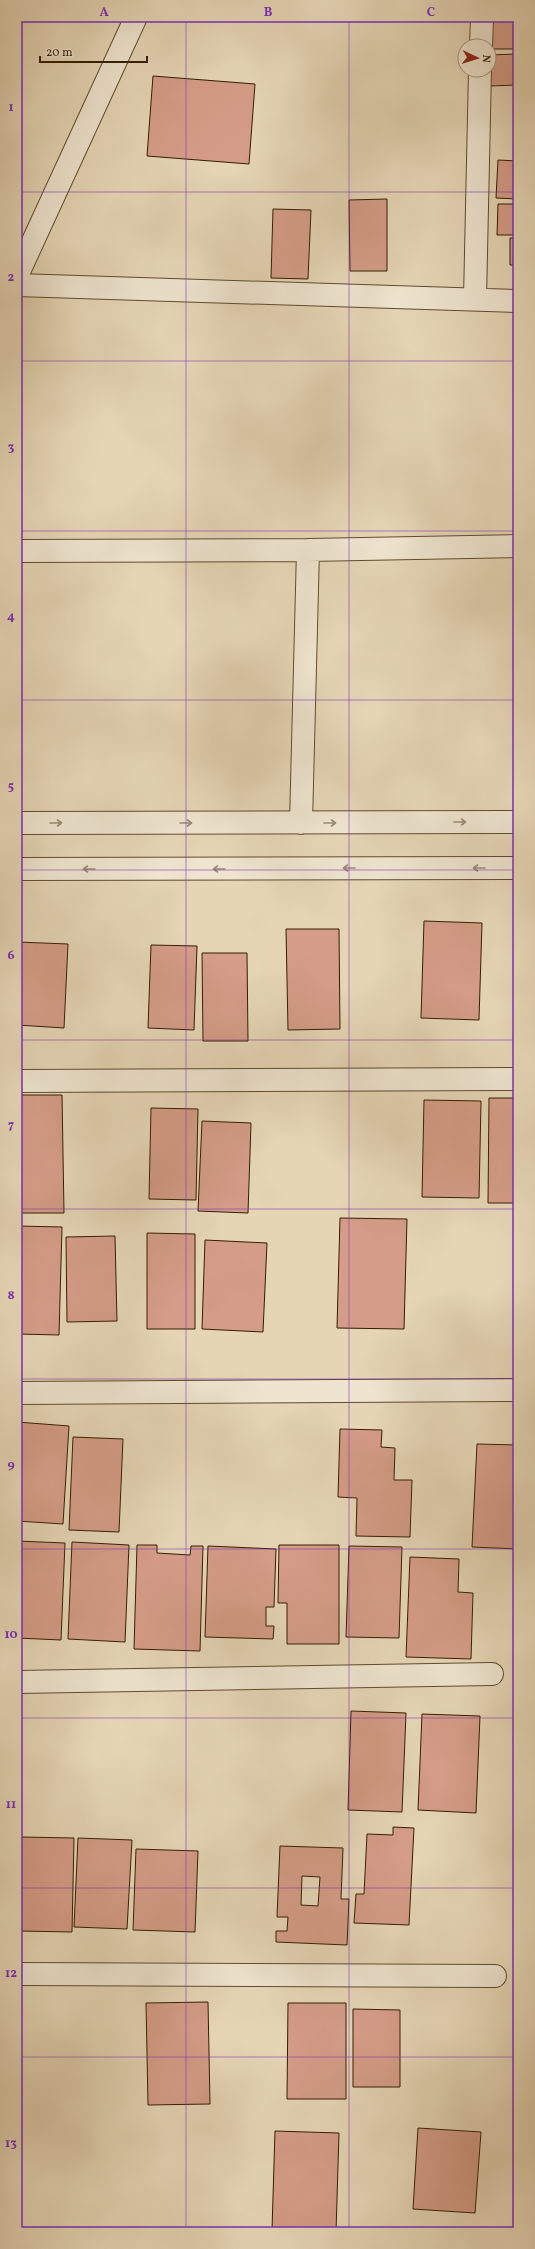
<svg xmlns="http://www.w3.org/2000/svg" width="535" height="2249" font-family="Vollkorn,serif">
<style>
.building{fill:#d59c87;stroke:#341e00;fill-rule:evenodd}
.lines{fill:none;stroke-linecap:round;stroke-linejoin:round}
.minor-casing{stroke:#604c2d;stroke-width:24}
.minor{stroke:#eee4cf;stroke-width:22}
.oneway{stroke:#9a8b72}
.grid{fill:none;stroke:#7b2cbf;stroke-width:1;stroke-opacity:0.55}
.neatline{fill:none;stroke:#7b2cbf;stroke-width:1.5}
.grid-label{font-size:13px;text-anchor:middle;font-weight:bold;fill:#7b2cbf}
</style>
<rect width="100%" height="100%" fill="#e5d5b5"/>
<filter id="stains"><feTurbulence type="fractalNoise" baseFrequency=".005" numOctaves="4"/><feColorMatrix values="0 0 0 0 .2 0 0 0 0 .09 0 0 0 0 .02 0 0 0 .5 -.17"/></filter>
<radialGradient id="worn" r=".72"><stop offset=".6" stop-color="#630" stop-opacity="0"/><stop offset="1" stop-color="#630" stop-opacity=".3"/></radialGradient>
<path class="building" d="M483,17h35v32h-29z
M518,54v31l-29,1v-31z
M153,76l102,8 -6,80 -102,-8z
M498,160l20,1v38l-22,-1z
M387,199v72h-37l-1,-71z
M498,204h20v31h-21z
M273,209l38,1 -3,69 -37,-1z
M510,238h8v27h-8z
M424,921l58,2 -3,97 -58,-2z
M286,929h53l1,100 -52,1z
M17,942l51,2 -4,84 -47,-3z
M151,945l46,1 -3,84 -46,-2z
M202,953h45l1,88h-45z
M17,1095h45l2,118h-47z
M489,1098h29v105h-30z
M424,1100l57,1 -2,97 -57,-1z
M151,1108l47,1 -2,91 -47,-1z
M202,1121l49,2 -3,90 -50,-2z
M340,1218l67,1 -3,110 -67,-1z
M17,1226l45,1 -3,108 -42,-1z
M147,1233l48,1v95h-48z
M115,1236l2,85 -50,1 -1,-85z
M205,1240l62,3 -4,89 -61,-3z
M17,1422l52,4 -6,98 -46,-3z
M340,1429l42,1 -1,17 14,1 -1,32h18l-2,57 -54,-1 1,-38 -19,-1z
M73,1437l50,2 -4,93 -50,-2z
M477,1444l41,1v104l-46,-2z
M17,1541l48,2 -4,97 -44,-2z
M72,1542l57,3 -4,97 -57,-3z
M137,1545h20v8l33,2 1,-9h12l-3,105 -66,-2z
M279,1545h60v99h-52v-41h-9z
M208,1546l68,3 -2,58h-8v19h8l-1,13 -68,-2z
M349,1546l53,1 -3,91 -53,-1z
M410,1557l49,2 -1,33 15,1 -2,66 -65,-2z
M351,1711l55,2 -4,99 -54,-2z
M422,1714l58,2 -4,97 -58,-3z
M393,1827l21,1 -5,97 -55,-2 2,-29h8l3,-60 26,1z
M21,1837l53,1 -2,94 -53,-1z
M78,1838l54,2 -5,89 -53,-2z
M280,1846l63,2 -2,51h8l-2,46 -71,-3v-11h11l1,-14h-11zM302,1876l18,1 -2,29 -17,-1z
M136,1849l62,2 -3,81 -62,-2z
M208,2002l2,102 -62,1 -2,-102z
M288,2003h58v96h-59z
M353,2009l47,1v77h-47z
M418,2128l63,4 -6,81 -62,-4z
M275,2131l64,2 -3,99 -64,-2z"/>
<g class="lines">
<defs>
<path id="minor" d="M481,46l1,-29
M17,276l119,-259
M17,285l501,16
M475,299l5,-229
M17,551l291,-1 210,-4
M17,823l501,-1
M301,823l7,-273
M17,869l501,-1
M17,1081l501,-2
M17,1393l501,-3
M17,1682l475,-8
M17,1974l478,2"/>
</defs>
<use href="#minor" class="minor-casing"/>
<use href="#minor" class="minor"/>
</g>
<defs><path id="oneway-shaft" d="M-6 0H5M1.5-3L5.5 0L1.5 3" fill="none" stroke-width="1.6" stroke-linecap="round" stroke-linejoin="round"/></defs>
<g class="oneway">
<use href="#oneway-shaft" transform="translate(460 822)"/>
<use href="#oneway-shaft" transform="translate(56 823)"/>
<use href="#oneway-shaft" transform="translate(186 823)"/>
<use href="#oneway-shaft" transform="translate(330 823)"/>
<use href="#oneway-shaft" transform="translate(349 868) rotate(180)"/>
<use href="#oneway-shaft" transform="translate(479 868) rotate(180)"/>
<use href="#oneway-shaft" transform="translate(89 869) rotate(180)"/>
<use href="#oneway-shaft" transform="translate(219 869) rotate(180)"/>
</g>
<path class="grid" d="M186,17v2215M349,17v2215M17,192h501M17,361h501M17,531h501M17,700h501M17,870h501M17,1040h501M17,1209h501M17,1379h501M17,1549h501M17,1718h501M17,1888h501M17,2057h501"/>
<rect width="535" height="2249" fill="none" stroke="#e5d5b5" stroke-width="44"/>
<g transform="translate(477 58) rotate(94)"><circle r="19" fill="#eee4cf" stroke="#a4957c"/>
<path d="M0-3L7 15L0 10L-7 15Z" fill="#8f2418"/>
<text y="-6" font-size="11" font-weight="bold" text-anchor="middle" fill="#341e00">N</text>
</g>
<path d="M40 56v6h107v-6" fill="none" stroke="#341e00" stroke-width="2"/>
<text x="46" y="56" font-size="12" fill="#341e00" stroke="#eee4cf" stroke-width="3" paint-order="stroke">20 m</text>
<rect x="22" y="22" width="491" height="2205" class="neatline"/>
<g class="grid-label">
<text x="104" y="16">A</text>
<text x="268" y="16">B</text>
<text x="431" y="16">C</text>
<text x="11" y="111">1</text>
<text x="11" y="281">2</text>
<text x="11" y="451">3</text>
<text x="11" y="620">4</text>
<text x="11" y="790">5</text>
<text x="11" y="959">6</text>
<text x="11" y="1129">7</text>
<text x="11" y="1299">8</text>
<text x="11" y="1468">9</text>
<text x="11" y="1638">10</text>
<text x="11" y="1808">11</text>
<text x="11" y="1977">12</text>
<text x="11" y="2147">13</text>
</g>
<rect width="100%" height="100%" filter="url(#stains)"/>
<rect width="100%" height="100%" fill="url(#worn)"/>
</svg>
